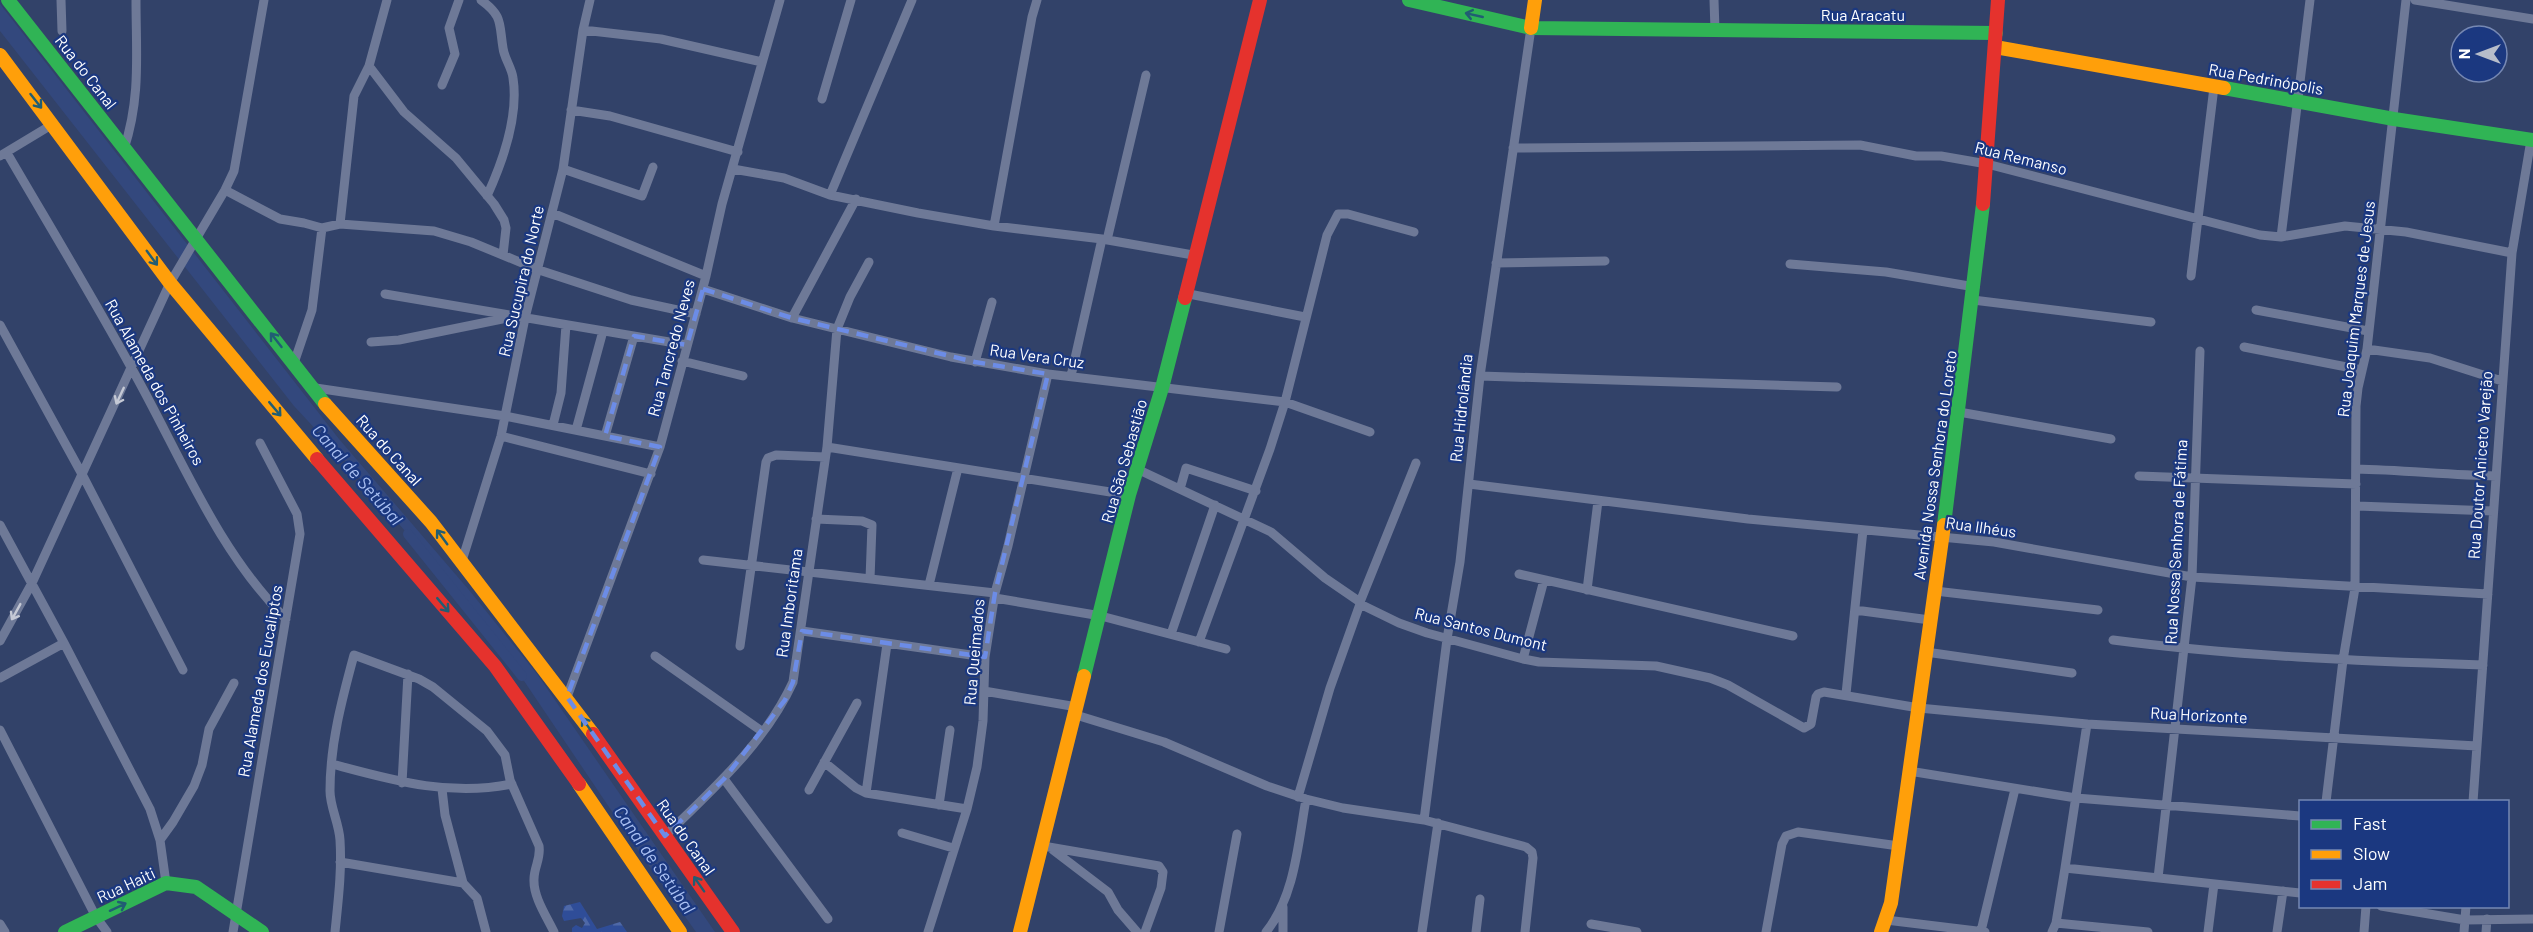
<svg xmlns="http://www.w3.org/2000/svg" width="2533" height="932" font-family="Barlow,sans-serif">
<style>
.forest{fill:url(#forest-firs)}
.water{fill:#33487d}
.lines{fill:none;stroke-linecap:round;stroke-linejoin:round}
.canal{stroke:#33487d;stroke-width:10}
.street{stroke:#6e7997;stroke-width:9}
.fast{stroke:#30b455;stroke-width:14}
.slow{stroke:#ff9f0a;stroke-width:14}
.jam{stroke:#e5322d;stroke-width:14}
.oneway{stroke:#215d73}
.oneway2{stroke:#c5c9d5}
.marked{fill:none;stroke:#6c8ce6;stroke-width:4.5;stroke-dasharray:12 8;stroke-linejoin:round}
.labels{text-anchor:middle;stroke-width:4.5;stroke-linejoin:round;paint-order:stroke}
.street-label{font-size:16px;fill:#fff;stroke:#1b3880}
.water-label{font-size:18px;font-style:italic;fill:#aac0f2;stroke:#1b3880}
</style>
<defs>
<pattern id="forest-firs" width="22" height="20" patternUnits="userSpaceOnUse" patternTransform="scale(1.5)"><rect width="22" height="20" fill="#2f4d98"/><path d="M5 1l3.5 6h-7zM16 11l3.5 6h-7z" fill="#4e68a7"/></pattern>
</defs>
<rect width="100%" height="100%" fill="#324269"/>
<path class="forest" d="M580,902l17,27 23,-7 7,10h-55v-4l4,-3 6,3 3,-5 -4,-5 -17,3 -2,-5 2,-10z"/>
<path class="water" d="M0,4l339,435 130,151 68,84 178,258h-19l-52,-73 -128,-190 -99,-124 -72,-84 -51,-55 -294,-375z"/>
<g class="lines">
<path class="canal" d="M408,534l114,142"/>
<path class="street" d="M61,0l1,31
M481,0c22,16 18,23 22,48 1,10 9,20 10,30 6,39 -10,83 -26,118
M1714,0l1,30
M2415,0l118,19
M583,30l78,9 101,23
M369,66l35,46 52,46 38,46 10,16 2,8 -3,27
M442,85l13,-31 -6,-26 10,-28
M822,99l29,-99
M571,110l39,6 128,36
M1513,148l347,-3 56,11h25l46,8 273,71 21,2 64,-11 61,6 106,21
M124,149c17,-52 12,-96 12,-149
M7,153c42,72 85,143 125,216 48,85 84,180 154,250
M0,156l53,-32
M563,169l79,27 11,-29
M733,169l51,9 46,17 88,18 76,13 108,13 91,16
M225,190l55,29 24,4 18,5 18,-4 94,7 37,11 68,28 92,30 65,14
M830,195l82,-195
M552,213l154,63
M340,224l14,-128 15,-30 18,-66
M994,226l38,-209 5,-17
M2281,237l29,-237
M1107,240l39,-165
M1496,263l109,-2
M1790,264l96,8 89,15
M2191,276l23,-189
M703,289l89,29 159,39 97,17 237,28 85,30
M1184,293l121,24
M385,294l302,51
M1973,300l178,22
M2256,310l112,21
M792,318l64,-119
M0,325l83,151 100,194
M371,342l28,-2 108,-22
M2244,347l118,23
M2367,349l63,9 72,23
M682,361l61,15
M975,362l17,-60
M294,363l18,-53 10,-82
M1071,376l31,-137
M1480,376l357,11
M309,387l196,29 155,31
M1959,412l152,27
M553,425l8,-32 5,-68
M576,430l27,-99
M501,436l150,38
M605,436l29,-100
M827,447l302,48
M1137,469l134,63 54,46 35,24v2l39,19 28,10 96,26 16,3 117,4 54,12 18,7 76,43 7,-4 5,-27 2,-3 6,-2 95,16 168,16 390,22
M2356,469c47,1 93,6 140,7
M2139,476l217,8
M1469,484l279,35 246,23 198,35 296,17
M1180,489l6,-21 70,23
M2357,506l136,5
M816,519l46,2 10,4 -2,54
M0,525l64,118 86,166 10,31 6,43
M703,560l292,33
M461,564l40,-128 24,-118 38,-149 20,-139 7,-30
M1519,574l274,62
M929,585l29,-117
M1587,590l11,-89
M1935,591l163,19
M995,598l106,18 125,33
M1360,602l56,-139
M1855,610l75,10
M802,631l183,26
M1171,634l44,-129
M2113,640c123,16 246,21 370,25
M0,641l32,-58 138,-300 55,-93 9,-19 30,-171
M1199,642l71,-193 15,-47 42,-167 11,-21h10l66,18
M740,646l26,-184 2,-4 8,-3 49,2
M1926,652l146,21
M655,656l108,76
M1523,659l21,-79
M0,678l64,-35
M984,691l93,16
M1846,694l17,-164
M567,697l93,-250 46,-171 16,-72 58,-204
M1076,715l88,27 103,44 39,13 37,9 81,12 102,27 6,5 1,6 -8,74
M0,730l96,187 11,15
M824,762l32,26 10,5 101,16
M332,764c60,16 117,33 180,20
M1909,771l167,27 224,18
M724,779l104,140
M402,783l6,-109
M442,789l3,26 18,68
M809,790l48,-87
M866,793l21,-149
M1298,797l32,-109 30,-84
M2326,802l17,-142 12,-72 1,-182 2,-18 9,-39 39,-349
M2473,802l39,-549 19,-113
M939,805l11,-75
M1424,820l23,-181 13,-77 20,-186 51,-348
M902,833l51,15
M665,836c48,-47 100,-93 128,-154l34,-235 10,-118 13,-32 19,-35
M160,840l13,-18 21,-36 8,-21 7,-36 25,-46
M1043,846l116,20 4,6 -2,16 -16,44
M1053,850l55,42 10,18 19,22
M340,862l123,21
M2065,868l235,25
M2158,878l34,-301 8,-226
M463,883l14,15 9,34
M2381,906l84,14 68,-1
M1886,920l99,12
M2056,923l92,9
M0,924l5,8
M1591,924l46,8
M1981,931l34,-142
M233,932l67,-398 -3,-20 -37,-71
M335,932c3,-30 7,-61 5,-92 -1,-17 -10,-33 -10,-49 0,-47 12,-92 24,-136l65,24 14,8 54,44 18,24 5,25 29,66c2,13 -5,21 -5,33 -1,18 13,38 20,53
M928,932l39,-123 10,-42 6,-46 2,-64 10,-64 13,-47 40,-172
M1219,932l18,-98
M1266,932c29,-36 32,-88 40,-133
M1283,932v-25
M1422,932l16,-109
M1476,932l4,-33
M1766,932l16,-88 4,-8 12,-4 101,14
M2052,932l4,-9 9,-55 22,-144
M2208,932l6,-48
M2277,932l6,-41
M2364,932l2,-26
M2464,932l2,-26
M2486,932l1,-13"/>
<path class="fast" d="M8,0l317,404
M1409,0l122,28 465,5
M2224,88l170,31 139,21
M1944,525l39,-321
M1084,676l45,-181 33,-107 23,-90
M65,932l101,-49 30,4 66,45"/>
<path class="slow" d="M1531,28l4,-28
M1995,47l229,41
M0,55l170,228 147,176
M325,404l106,118 162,212
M579,784l101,148
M1020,932l64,-256
M1881,932l10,-29 53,-378"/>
<path class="jam" d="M1983,204l15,-204
M1185,298l75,-298
M317,459l178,207 84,118
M593,734l140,198"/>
</g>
<defs><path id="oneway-shaft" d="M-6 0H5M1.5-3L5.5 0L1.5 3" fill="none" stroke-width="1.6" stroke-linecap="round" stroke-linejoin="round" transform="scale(1.5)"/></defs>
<g class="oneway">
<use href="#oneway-shaft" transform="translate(1474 15) rotate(-167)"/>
<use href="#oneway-shaft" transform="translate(36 101) rotate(52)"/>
<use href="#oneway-shaft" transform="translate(152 258) rotate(54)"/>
<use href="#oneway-shaft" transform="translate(276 340) rotate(-128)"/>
<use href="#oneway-shaft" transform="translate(275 409) rotate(50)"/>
<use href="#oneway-shaft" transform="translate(442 537) rotate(-126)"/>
<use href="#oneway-shaft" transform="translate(443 605) rotate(50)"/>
<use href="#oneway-shaft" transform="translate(587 725) rotate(-125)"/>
<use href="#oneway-shaft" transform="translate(699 884) rotate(-125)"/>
<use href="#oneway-shaft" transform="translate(118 907) rotate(-25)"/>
</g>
<g class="oneway2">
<use href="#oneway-shaft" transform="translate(120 396) rotate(115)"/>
<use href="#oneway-shaft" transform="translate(16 612) rotate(119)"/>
</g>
<path class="marked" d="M703,289l89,29 183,44 73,12 -53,219 -10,64 -183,-26 -9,51 -8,18 -61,79 -59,57 -98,-139 93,-250 -55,-11 29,-100 53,9z"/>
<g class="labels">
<g class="street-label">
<text x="1863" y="21">Rua Aracatu</text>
<text transform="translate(86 72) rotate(52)" y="6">Rua do Canal</text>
<text transform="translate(2266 79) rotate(10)" y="6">Rua Pedrinópolis</text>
<text transform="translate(2021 158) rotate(14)" y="6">Rua Remanso</text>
<text transform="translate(521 281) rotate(-77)" y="6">Rua Sucupira do Norte</text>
<text transform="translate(2356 309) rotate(-83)" y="6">Rua Joaquim Marques de Jesus</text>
<text transform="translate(671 348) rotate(-75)" y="6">Rua Tancredo Neves</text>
<text transform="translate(1037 356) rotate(8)" y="6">Rua Vera Cruz</text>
<text transform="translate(155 382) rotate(61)" y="6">Rua Alameda dos Pinheiros</text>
<text transform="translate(1461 408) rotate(-84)" y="6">Rua Hidrolândia</text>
<text transform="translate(389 450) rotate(48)" y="6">Rua do Canal</text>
<text transform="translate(1124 461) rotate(-74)" y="6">Rua São Sebastião</text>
<text transform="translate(1935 465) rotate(-82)" y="6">Avenida Nossa Senhora do Loreto</text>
<text transform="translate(2480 465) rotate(-86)" y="6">Rua Doutor Aniceto Varejão</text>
<text transform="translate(1981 527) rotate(8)" y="6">Rua Ilhéus</text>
<text transform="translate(2176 542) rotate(-87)" y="6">Rua Nossa Senhora de Fátima</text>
<text transform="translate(789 603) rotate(-82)" y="6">Rua Imboritama</text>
<text transform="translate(1481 629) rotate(14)" y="6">Rua Santos Dumont</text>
<text transform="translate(974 652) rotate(-85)" y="6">Rua Queimados</text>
<text transform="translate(260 681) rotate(-80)" y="6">Rua Alameda dos Eucaliptos</text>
<text transform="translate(2199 715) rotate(3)" y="6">Rua Horizonte</text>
<text transform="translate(686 837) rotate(55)" y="6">Rua do Canal</text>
<text transform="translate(126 885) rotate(-25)" y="6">Rua Haiti</text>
</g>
<g class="water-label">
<text transform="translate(357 475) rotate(49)" y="6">Canal de Setúbal</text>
<text transform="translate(654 860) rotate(55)" y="6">Canal de Setúbal</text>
</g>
</g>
<rect x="2299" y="800" width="210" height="108" fill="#1b3880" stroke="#7688b3" stroke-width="1.5"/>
<rect x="2311" y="820" width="30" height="9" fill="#30b455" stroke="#7688b3" stroke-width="1.5"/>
<text x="2353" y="830" font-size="18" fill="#ffffff">Fast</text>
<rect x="2311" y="850" width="30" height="9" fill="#ff9f0a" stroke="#7688b3" stroke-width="1.5"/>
<text x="2353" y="860" font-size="18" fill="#ffffff">Slow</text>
<rect x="2311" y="880" width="30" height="9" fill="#e5322d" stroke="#7688b3" stroke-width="1.5"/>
<text x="2353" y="890" font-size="18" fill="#ffffff">Jam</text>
<g transform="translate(2479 54) rotate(270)"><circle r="28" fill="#1b3880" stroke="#7688b3" stroke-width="1.5"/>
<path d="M0-4.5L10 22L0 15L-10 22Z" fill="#b7bdca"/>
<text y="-9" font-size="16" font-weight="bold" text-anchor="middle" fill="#ffffff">N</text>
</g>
</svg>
